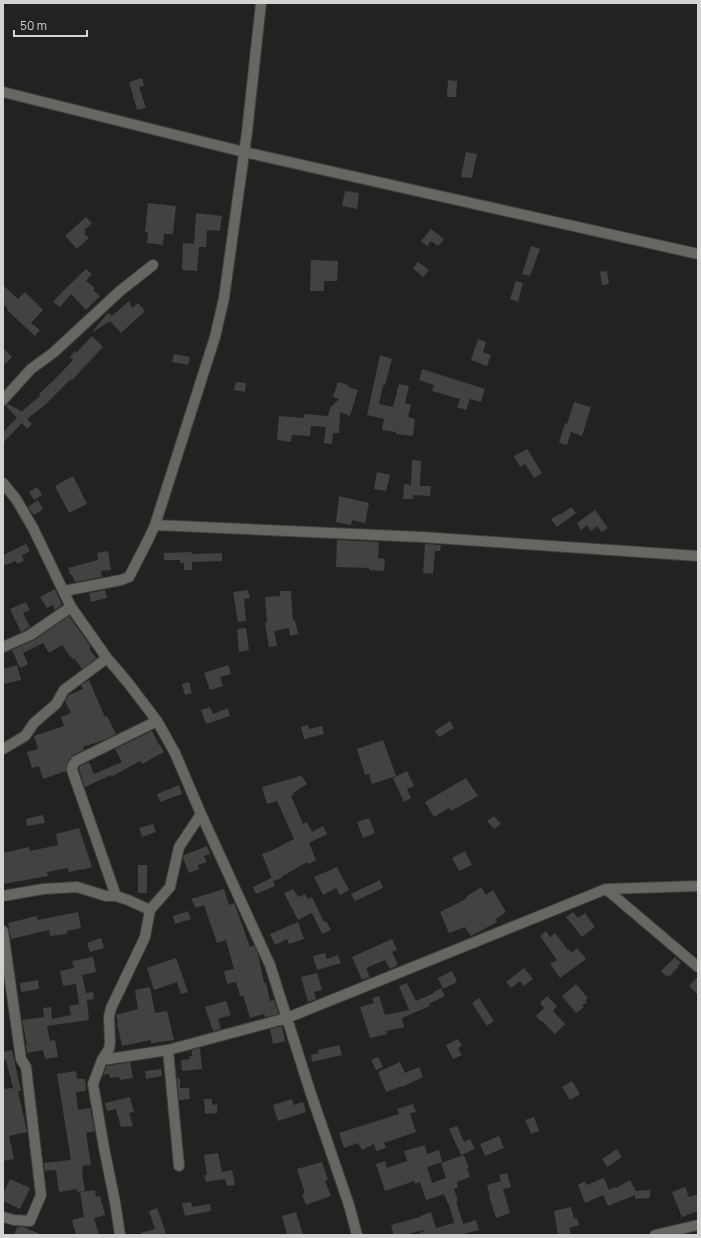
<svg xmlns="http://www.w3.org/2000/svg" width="701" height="1238" font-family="Manrope,sans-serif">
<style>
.building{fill:#434240}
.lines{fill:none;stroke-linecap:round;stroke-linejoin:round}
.minor-casing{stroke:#403f3d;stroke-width:12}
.minor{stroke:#666663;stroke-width:10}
</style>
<rect width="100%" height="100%" fill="#222220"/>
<path class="building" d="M142,78l2,8 -5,1 7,21 -9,2 -8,-28z
M448,80l9,1 -1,16h-9z
M466,152l11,2 -5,24 -11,-1z
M345,191l14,2 -2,16 -15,-3z
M148,203l28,3 -3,28h-9l-1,11 -16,-2 1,-11h-3z
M196,213l26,3 -2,15 -13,-1 -1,17h-7l-2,24 -15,-1 1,-27 11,1z
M86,217l6,6 -8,7 2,2 -2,1 5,5 -12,11 -12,-13z
M431,229l13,10 -6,7 -7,-5 -4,5 -6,-5z
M531,246l9,3 -10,27 -8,-2z
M311,260l27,1 -1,20h-13v10h-14z
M418,262l11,8 -6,7 -10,-9z
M86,269l6,5 -6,7 9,7 -2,2 7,6 -14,14 -15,-16 -11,13 -7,-5 10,-11z
M607,271l2,13 -7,1 -2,-13z
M516,281l7,2 -5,19 -8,-3z
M3,285l15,14 7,-7 18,18 -12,13 9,7 -5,6 -28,-26 1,-1 -5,-5z
M129,301l3,7 6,-5 7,8 -24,22 -11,-12 -17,11v-1l15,-18 4,3z
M92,336l11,11 -31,33 -1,-1 -26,26 -18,14 5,5 -5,5 -5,-6 -19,20v-11l14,-14 -11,-12 2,-2 11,6 2,2 19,-16 -1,-2 17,-16 17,-18 -3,-3 5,-6 1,2z
M478,339l8,3 -3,10 8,3 -4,11 -16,-6z
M3,348l9,9 -9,9z
M174,354l16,3 -2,8 -16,-3z
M380,355l12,4 -7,26h-2l-4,19 14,3 6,-23 10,2 -4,17 6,2 -3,12 7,2 -2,17 -17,-2v-2l-14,-2 2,-11 -17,-4z
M422,369l63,20 -4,13 -11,-3 -4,11 -9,-3 3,-8 -28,-8 2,-6 -15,-5z
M236,382l10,1 -1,9 -11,-2z
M338,382l10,3v2l10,3 -8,26 -10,-4 -1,21h-6l-1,11 -8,-1 2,-16 -15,-1 -1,10 -18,-1 -1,7 -14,-2 2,-24 25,2v-4l24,2 2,-8 9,-9 -6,-2z
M574,402l17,5 -9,29 -11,-4 -4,13 -8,-2 6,-20 2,1z
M527,449l15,24 -8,5 -9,-14 -5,3 -6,-11z
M412,460l9,1 -1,25h11l-1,10 -17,-1v4h-10l1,-15 7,1z
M377,472l13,3 -4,16 -12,-2z
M73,476l14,28 -18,9 -14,-27z
M37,487l5,8 -8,5 -5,-8z
M339,496l30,7 -4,20 -13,-3 -1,5 -15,-3z
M38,500l5,9 -9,6 -6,-8z
M571,507l5,6 -19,14 -6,-8 8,-5 1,1z
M595,510l13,18 -6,4 -5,-6 -6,5 -4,-6 -6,5 -4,-7z
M337,540l42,2 -1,16 7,1 -1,12 -15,-1v-2l-33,-1z
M26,544l4,7 -8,4 2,6 -7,3 -1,-3 -13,5v-11z
M425,544l16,1 -1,6h-5l-2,23 -10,-1z
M108,551l3,19 -10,1 1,6 -27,5 -3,-7h-2l-2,-7 30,-8 -1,-7z
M192,552v2l30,-1v8l-30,1v8h-8v-7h-4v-3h-16v-7z
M55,589l7,16 -7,5 -2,-5 -6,3 -7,-11z
M105,590l2,8 -16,4 -2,-9z
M248,590l2,8 -6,1 2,22 -8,1 -5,-30z
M280,591h11l2,30 2,-1 3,14 -8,2 -1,-8 -15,3 3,15 -8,1 -4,-24 2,-1 -2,-25 15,-1z
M26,602l4,8 -7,3 7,14 -9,5 -11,-23z
M69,616l22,31 -2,1 7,10 -14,11 -8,-11 -1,2 -11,-15 -13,8 -6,-10 -20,10 5,11 -8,4 -8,-18 22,-10z
M246,628l3,22 -10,2 -2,-23z
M17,665l4,15 -17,4 -1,-4v-11z
M228,665l3,9 -11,3 3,9 -13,4 -6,-17z
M89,680l16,37 2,-1 9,18 -12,6 -21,7 1,3 -11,5 -5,6 -2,10 -23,8 -4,-13 -7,2 -5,-16 11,-3 -4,-13 30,-10 -3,-9 10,-4 -6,-12 4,-6 14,-6 -2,-4z
M189,682l3,11 -7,2 -3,-11z
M210,707l3,7 15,-6 2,8 -24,8 -5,-14z
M450,721l4,7 -15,9 -4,-6z
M308,725l1,4 13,-3 2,8 -20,5 -3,-12z
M152,731l7,14h1l4,7 -22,12 -2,-3 -29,16v-2l-26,12 -6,-17 1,-4 9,-4 5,12 28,-12 -7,-13z
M383,740l13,36 -24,8 -3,-10 -4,1 -8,-26z
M407,771l7,15 -7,3 4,9 -7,4 -11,-24z
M301,775l6,9 -14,9 1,2 -3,1 12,28 4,-2 5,10 11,-6 4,8 -18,9 7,17 -8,4 -1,-2 -26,15 1,1 -9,3 2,5 -19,8 -3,-7 18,-9 1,1 -10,-25 11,-4 21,-11 -17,-38 -10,3 -5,-17 35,-10z
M466,778l12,18 -27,15 -2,-3 -15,9 -9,-15z
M179,785l3,9 -22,8 -3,-8z
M43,815l2,8 -18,3 -1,-7z
M494,816l7,8 -7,5 -7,-8z
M369,818l6,15 -12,5 -6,-16z
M153,824l3,8 -14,5 -3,-9z
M79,828l13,39 -10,3v-1l-13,3 -1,-4 -21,4 1,4 -45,8v-31l26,-6 1,4 28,-6 -2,-11z
M207,846l3,8 -6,2 3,6 -9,3 1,4 -10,4 -6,-15 1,-3z
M465,851l7,14 -13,6 -7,-13z
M138,865h9v28h-9z
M337,867l12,23 -9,5 -4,-7 -13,7 -9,-18z
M380,880l3,8 -28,13 -4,-7z
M481,887l5,8 7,-5 13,22 -10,7 1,3 -26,14 -6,-9 -16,6 -9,-21 26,-13v-2z
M224,889l5,16 6,-2v2l15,42 4,-2 4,9 6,29h2l4,18 4,-1 5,14 -14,3 -1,-3 -14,4 -7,-23 -3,1 -4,-14 -9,2 -3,-13 10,-2 -8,-29 -9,3 -13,-38 -8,3 -5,-9z
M293,889l5,8 7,-3 3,5 4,-2 12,25 2,-1 5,9 -9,4 -10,-21 -14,7 -14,-27z
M188,911l3,8 -16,5 -2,-8z
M78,912l3,16 -14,3v3l-17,2 -1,-6 -38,9 -3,-16 29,-7v4z
M573,912l5,6 7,-5 10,14 -13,10 -16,-20z
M298,922l6,17 -15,5 -2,-5 -12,6 -5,-11z
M546,931l4,6 5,-4 13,17 1,-1 3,4 5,-5 9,11 -26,19 -10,-14 7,-4 -17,-24z
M101,938l3,10 -14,4 -3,-9z
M392,939l5,11 -5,2 6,13 -8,4 -5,-9 -19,8 4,9 -8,3 -10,-23z
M325,953l2,6 11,-4 3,8 -24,7 -4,-14z
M93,957l3,15 -14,3 4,18 7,-1 1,7 -7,1 2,20 -42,6 3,15 5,-1 3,17 -13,2 -2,-9 -16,3 -1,-8h1l-5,-25 22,-3 -1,-9 8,-1 1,12 19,-4 -2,-9 10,-2 -3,-20 -13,2 -3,-15 14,-3 -2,-7z
M675,957l6,6 -3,2 1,1 -9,10 -1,-1 -2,2 -6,-6z
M176,958l12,34 -7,2 -4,-12 -23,8 -7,-22z
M524,968l9,11 -9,7 -4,-5 -9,7 -5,-6z
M452,971l5,11 -14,7 -5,-11z
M317,973l5,17 -8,2 2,7 -8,3 -7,-25z
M698,976v19l-9,-9z
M38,980l1,9 -18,3 -1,-9z
M407,983l9,18 18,-8v-1l7,-4 4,8 -16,8 1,2 -28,12 2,9 -18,4 1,3 -17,4 -10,-31 14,-4 -2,-5 7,-2 6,19 24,-5 -10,-24z
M576,984l12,14 -3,2 2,2 -5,3 2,2 -8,6 -14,-17z
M150,987l5,26 12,-2 7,29 -23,3v-3l-29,6 -5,-23 1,-1 -2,-7 22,-6 -3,-19z
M547,996l10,10 -4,5 12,13 -10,10 -13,-13 -1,1 -5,-6 8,-8 -4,-5z
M479,998l15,23 -7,5 -15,-23z
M226,1001l5,14 -13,4 3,10 -8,2 -8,-24z
M282,1026l3,15 -12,3 -3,-15z
M458,1039l4,7 -4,2 4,7 -9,4 -7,-14z
M339,1045l3,10 -30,7 -1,-7 8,-2 -1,-3z
M200,1048l2,21 -20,2 -1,-11 9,-1 -1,-3h3v-6z
M12,1050l9,41h-3l9,41 -18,4 5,23 -11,2v-72l10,-1 -7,-28 -3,1v-9z
M378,1057l5,10 -7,3 -5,-10z
M130,1062l3,16 -13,2 -1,-3 -9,1 -1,-4 -6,1 4,-9z
M400,1062l5,11 14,-6 4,10 -21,10v-1l-16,6 -8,-20z
M161,1069l1,7 -16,3 -1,-8z
M76,1071l1,8h8l1,12 -10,1 2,18 12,-2 5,23 -9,2 5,32 -9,1 1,7 -1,1 3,17 -8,1v-3l-18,3 -3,-22 -11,1 -1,-8 27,-3 -14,-86z
M180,1078v10h9l1,11 -11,1 -2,-21z
M572,1081l8,13 -10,6 -8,-13z
M130,1097l4,15 -5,1 4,13 -12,1 -5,-18 -9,2 -2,-8z
M204,1099h8v6l5,-1v9l-12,1z
M292,1099l2,6 9,-3 3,10 -28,9 -5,-16z
M413,1104l3,8 -6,1 6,19 -32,11 2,5 -10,3 -2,-7 -12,6 -4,-7 -14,5 -5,-15 60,-19 -2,-5z
M534,1117l5,14 -8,3 -6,-14z
M457,1126l7,16 6,-3 5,10 -14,6 -12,-26z
M499,1136l5,12 -19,8 -5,-12z
M425,1145l2,9 12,-4 3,12 -15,5 5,16 14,-5 -5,-15 23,-8 5,13 -2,1 3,8 -13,5 1,5 -4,2 4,12h-2l7,23 13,-4 3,10 -20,5h-40v-2l5,-2v-1l-16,4 1,1h-15l-3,-10 29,-8v-1l11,-4 5,16 18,-5 -5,-19h-1l-4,-10 -18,6 -6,-18 -5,2 -1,-3 -29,10 -9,-27 9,-3 2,7 20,-7 -3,-10z
M617,1149l5,8 -15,10 -5,-8z
M218,1153l4,19 10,-2 3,15 -8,1 -2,-7 -19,3 -2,-7h3l-3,-20z
M322,1162l6,18 -3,1 6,15 -25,9 -4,-11 3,-1 -8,-24z
M507,1173l4,14 -8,2 7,24 -14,5 -7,-22h1l-3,-11 14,-4 -2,-6z
M604,1178l5,12 6,-3 1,1 14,-8 6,11 14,-1v8l-15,1v-4l-27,11 -5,-11 -18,8 -7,-18 7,-4 1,4z
M10,1179l20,9 -10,21 -17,-8v-7z
M685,1187l4,10 9,-3v17l-16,6 -10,-25z
M95,1190l1,7 4,-1 5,19 -11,3 5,17h-23l-4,-15 12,-3 -4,-25z
M191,1202l1,5 18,-3 1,7 -26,5 -3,-13z
M571,1207l3,12 3,-1 2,7 -10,3 2,7h-13l-4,-24z
M157,1208l9,25 -6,2h-19v-2l14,-4 -6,-18z
M296,1212l7,23h-16l-5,-19z
M17,1227h7l18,8h-28z"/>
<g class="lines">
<defs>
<path id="minor" d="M3,92l241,60 454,102
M3,400l28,-31 22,-16 67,-62 33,-26
M3,483l13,16 17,29 38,79 36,51 22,26 28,37 18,32 26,61 69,151 40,126 39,114 8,30
M155,525l266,12 277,19
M64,591l57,-11 8,-3 19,-37 7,-15 60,-188 9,-39 23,-166 14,-129
M3,647l27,-12 41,-28
M3,749l22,-13 9,-13 22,-19 8,-14 43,-32
M606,889l92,78
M3,896l40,-7 34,-2 29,9h10l12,4 22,10
M116,896l-44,-126 1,-5 3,-4 81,-40
M3,931l18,128 5,8 15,128 -11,26 -16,-1 -11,-3
M168,1050l11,116
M102,1060l66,-10 119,-32 319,-129 92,-3
M120,1235l-5,-33 -11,-54 -11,-64 9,-24 7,-11 1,-6 -1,-26 2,-9 34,-71 5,-27 20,-23 9,-40 22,-33
M655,1235l43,-10"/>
</defs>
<use href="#minor" class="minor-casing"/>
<use href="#minor" class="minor"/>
</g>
<rect width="701" height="1238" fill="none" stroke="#d4d3d2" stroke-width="8"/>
<path d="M14 30v6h73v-6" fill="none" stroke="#d4d3d2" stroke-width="2"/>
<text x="20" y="30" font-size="12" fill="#d4d3d2" stroke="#222220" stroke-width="3" paint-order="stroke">50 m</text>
</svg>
